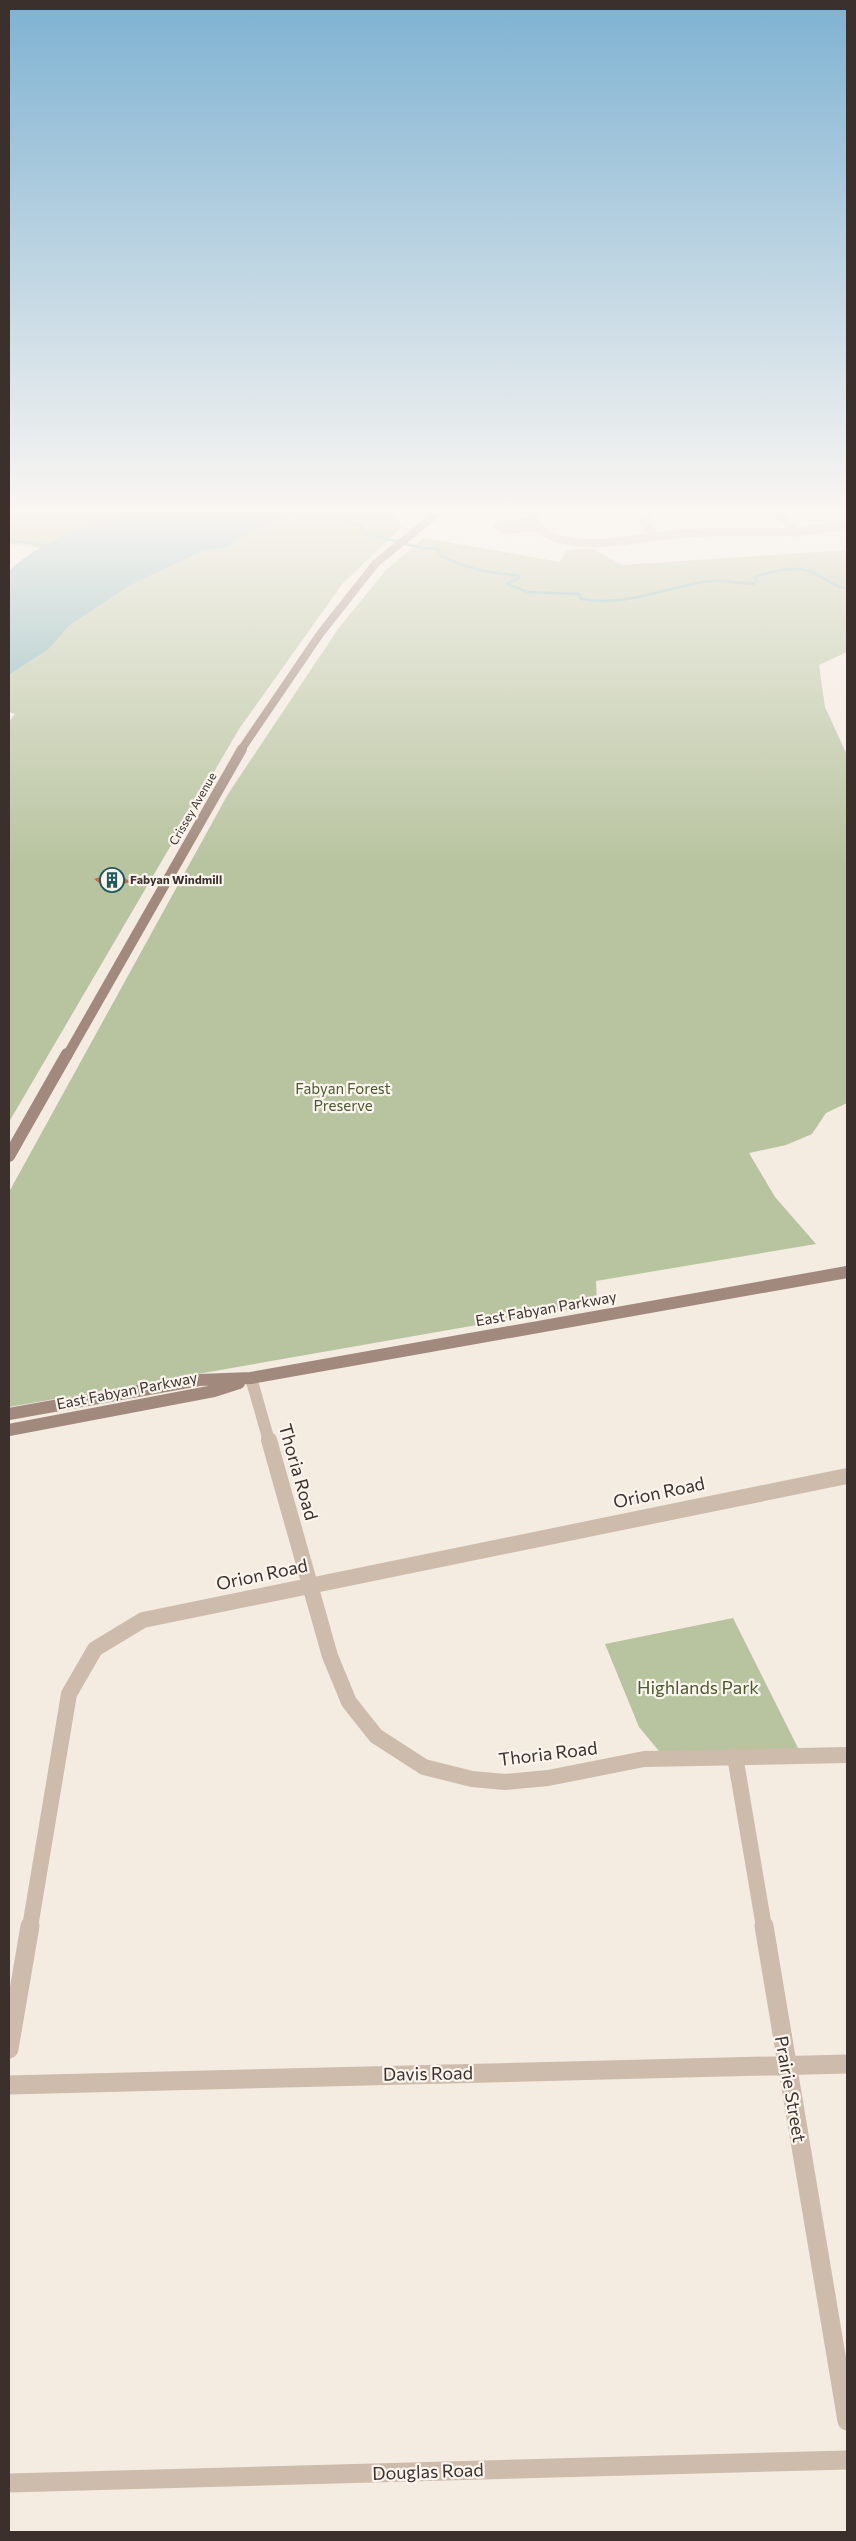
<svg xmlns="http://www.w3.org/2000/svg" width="856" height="2541" font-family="Commissioner,sans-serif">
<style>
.green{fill:#b8c4a0}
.water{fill:#7fb0b2}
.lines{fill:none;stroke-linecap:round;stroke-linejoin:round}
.stream{stroke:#7fb0b2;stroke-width:2.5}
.building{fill:#c8694b}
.minor-far3{stroke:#cdbbac;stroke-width:8}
.minor-far2{stroke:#cdbbac;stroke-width:12}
.minor-far1{stroke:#cdbbac;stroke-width:16}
.minor{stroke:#cdbbac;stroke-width:19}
.secondary-far2{stroke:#a18a7d;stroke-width:8}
.secondary-far1{stroke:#a18a7d;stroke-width:10}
.secondary{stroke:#a18a7d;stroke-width:12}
.labels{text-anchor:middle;stroke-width:4.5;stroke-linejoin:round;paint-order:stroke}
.far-street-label{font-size:12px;fill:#3b302b;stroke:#fbf5ee}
.far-poi-label{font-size:12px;font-weight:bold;fill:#3b302b;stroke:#fbf5ee;text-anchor:start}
.park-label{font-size:15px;fill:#4a5a2e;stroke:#fbf5ee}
.street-label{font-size:15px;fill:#3b302b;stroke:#fbf5ee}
.near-street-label{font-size:18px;fill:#3b302b;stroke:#fbf5ee}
.near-park-label{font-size:18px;fill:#4a5a2e;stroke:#fbf5ee}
</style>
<rect width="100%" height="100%" fill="#f4ebe1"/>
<path class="green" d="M9,508h129l-45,16 -52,24 -32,-4z
M325,508h66l11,19 -59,56 -104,146 -230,393v-400l6,-8 -6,-2v-37l40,-26 21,-24 59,-39 73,-35 23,-3 28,-17 32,-14 25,-6 11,1z
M424,538l136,24 7,-12 26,-1 29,16 225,-15v102l-28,13 6,42 22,48v348l-21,10 -14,21 -26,11 -37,8 26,44 41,47 -220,37 1,23 -588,103v-215l219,-398 110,-165 48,-59z
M733,1618l66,132 -140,1 -20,-24 -34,-83z"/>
<path class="water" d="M138,508h187l-4,4 -11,-1 -25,6 -32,14 -28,17 -23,3 -73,35 -59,39 -21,24 -40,26v-104c30,-30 89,-50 129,-63z"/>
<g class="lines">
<path class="stream" d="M312,508l50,18 -2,6 62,16 17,1 -1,5c26,14 49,19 79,21l2,3 -12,6 21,8 51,2 2,5c43,8 80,-10 122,-17 16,-3 33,1 50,2l4,-3 -2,-4c17,-6 42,-12 59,-4 11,5 21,15 33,15
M9,540l42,6"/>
</g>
<path class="building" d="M111,874l10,1 9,7 -17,5 -3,4 -16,-12z"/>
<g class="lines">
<path class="minor-far3" d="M538,508l-6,8c6,11 11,18 24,22 44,13 92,-3 136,-5 53,-3 103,4 155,-9
M654,508l-11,14 13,14
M776,511l20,22
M532,521l-34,5 8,4 32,-3"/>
<path class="minor-far2" d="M251,1378l18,63"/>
<path class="minor-far1" d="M269,1440l61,216 19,46 27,34 48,31 48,12 33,3 43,-4 96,-19 203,-4
M735,1756l29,171
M30,1927l39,-233 26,-45 48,-29 704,-144"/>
<path class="minor" d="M764,1926l83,495
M9,2049l21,-123
M9,2085l838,-21
M9,2483l838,-23"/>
<path class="secondary-far2" d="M241,750l79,-116 56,-71 68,-55"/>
<path class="secondary-far1" d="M67,1056l175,-307"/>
<path class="secondary" d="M9,1156l58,-102
M9,1414l190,-34 52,-2 596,-106
M9,1430l205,-39 25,-8"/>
</g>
<linearGradient id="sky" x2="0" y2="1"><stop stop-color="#7eb2d2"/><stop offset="0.59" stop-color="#faf6f2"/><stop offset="1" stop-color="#faf6f2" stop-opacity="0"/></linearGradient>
<rect width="856" height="864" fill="url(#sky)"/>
<defs>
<symbol id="building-ring" viewBox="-11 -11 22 22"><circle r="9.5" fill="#fbf5ee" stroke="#1f5a5e" stroke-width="1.5"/><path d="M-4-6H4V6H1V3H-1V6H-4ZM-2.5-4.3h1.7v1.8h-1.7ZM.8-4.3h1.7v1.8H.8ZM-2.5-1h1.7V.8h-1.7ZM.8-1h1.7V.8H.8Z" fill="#1f5a5e"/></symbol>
</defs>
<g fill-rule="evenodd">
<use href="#building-ring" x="98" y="866" width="28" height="28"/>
</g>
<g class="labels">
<g class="far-street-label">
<text transform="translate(193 809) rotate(-60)" y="4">Crissey Avenue</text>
</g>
<g class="far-poi-label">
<text x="130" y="884">Fabyan Windmill</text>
</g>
<g class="park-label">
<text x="343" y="1094">Fabyan Forest<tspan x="343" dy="17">Preserve</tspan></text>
</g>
<g class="street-label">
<text transform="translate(546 1309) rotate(-10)" y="5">East Fabyan Parkway</text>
<text transform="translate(127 1391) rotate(-11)" y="5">East Fabyan Parkway</text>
</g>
<g class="near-street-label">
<text transform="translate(298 1472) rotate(74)" y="6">Thoria Road</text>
<text transform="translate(659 1493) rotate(-12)" y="6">Orion Road</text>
<text transform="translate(262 1575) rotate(-12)" y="6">Orion Road</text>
<text transform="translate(548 1754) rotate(-7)" y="6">Thoria Road</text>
<text transform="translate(428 2074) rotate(-1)" y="6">Davis Road</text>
<text transform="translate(790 2089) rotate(80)" y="6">Prairie Street</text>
<text transform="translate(428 2472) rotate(-2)" y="6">Douglas Road</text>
</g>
<g class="near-park-label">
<text x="698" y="1694">Highlands Park</text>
</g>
</g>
<rect width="856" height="2541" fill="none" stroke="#3b302b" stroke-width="20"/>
</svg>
